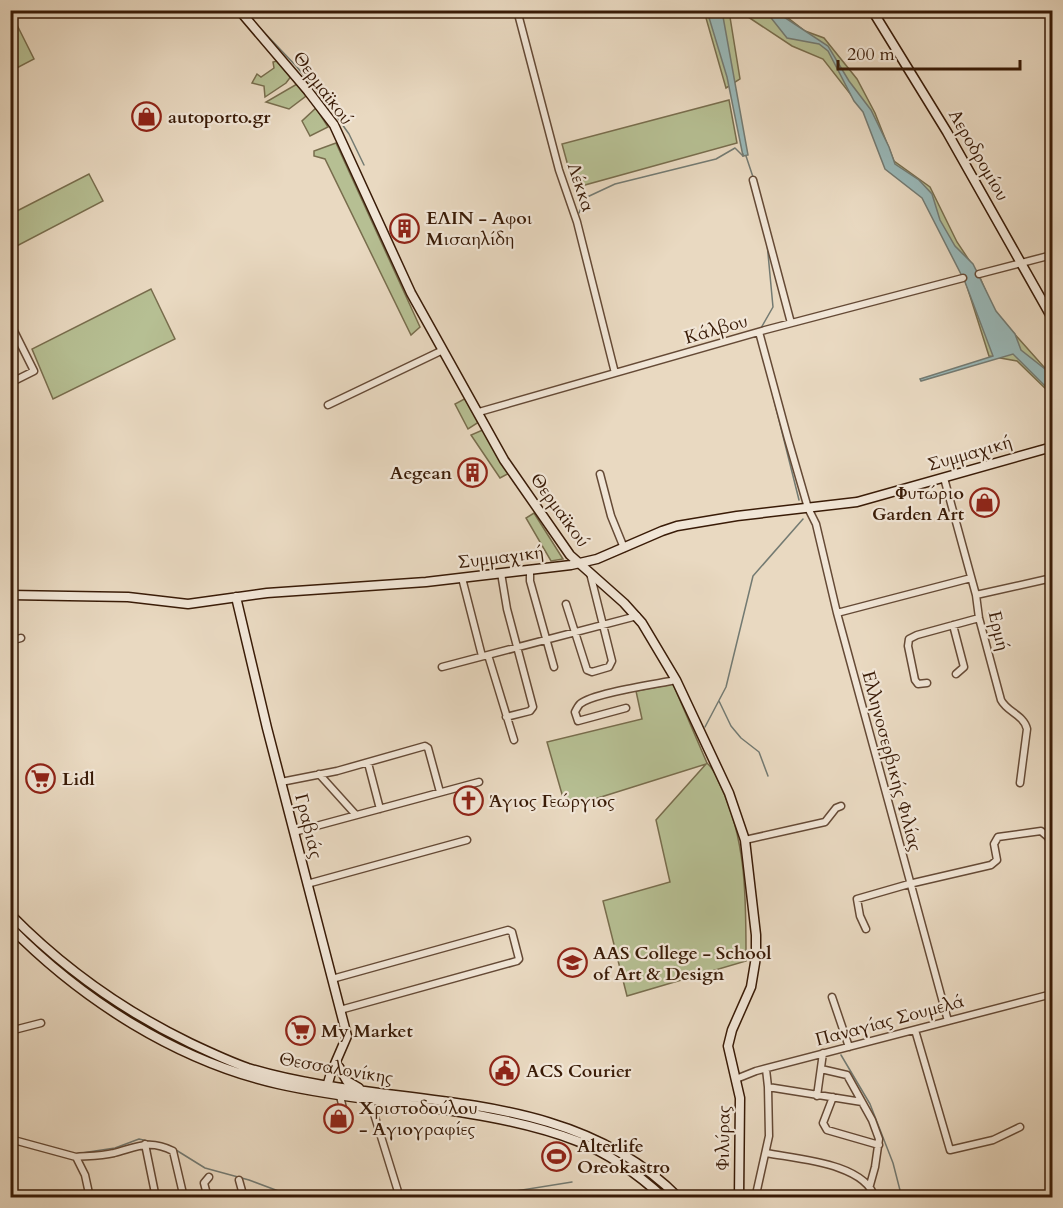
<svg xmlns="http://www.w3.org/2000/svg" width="1063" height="1208" font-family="Cardo,serif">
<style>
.green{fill:#b6bf93;stroke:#786d4d;stroke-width:1.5}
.water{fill:#99b9ba;stroke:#737a72;stroke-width:1.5}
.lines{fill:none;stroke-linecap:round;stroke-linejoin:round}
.stream{stroke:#737a72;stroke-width:1.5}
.street-casing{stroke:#654a36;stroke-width:9}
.secondary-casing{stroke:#391b07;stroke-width:11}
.street{stroke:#f1e6d7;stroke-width:6}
.secondary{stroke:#f1e6d7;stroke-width:8}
.labels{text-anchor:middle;stroke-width:4.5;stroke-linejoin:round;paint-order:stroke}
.street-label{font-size:18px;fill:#391b07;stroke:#f1e6d7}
.poi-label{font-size:18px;font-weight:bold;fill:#391b07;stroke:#f1e6d7;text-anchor:start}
</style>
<rect width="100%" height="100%" fill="#e9d9c1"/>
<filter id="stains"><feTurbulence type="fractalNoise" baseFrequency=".00333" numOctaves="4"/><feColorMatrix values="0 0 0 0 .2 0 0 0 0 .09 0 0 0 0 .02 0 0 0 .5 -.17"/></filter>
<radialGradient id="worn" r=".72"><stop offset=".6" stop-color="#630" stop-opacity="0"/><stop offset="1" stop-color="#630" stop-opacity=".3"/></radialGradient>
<path class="green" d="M704,11h25l11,68 -14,9z
M739,11h40l26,20 19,7 33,41 18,34 19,48 36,26 27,55 22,33 15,36 58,65v19l-35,-34 -28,-5 -24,-76 -42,-83 -39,-33 -18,-50 -43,-55 -31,-13z
M16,23l18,36 -23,12v-45z
M277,61l15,14 -6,8 -21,14 -1,-11 -12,-3 5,-9 4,3 13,-9 -1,-6z
M297,84l9,12 -17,13 -23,-7z
M729,100l8,43 -163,45 -12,-44z
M316,108l12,19 -18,9 -8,-15z
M336,143l84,184 -9,8 -86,-176 -11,-3v-5z
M89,174l14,27 -92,48v-35z
M151,289l24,50 -122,60 -21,-50z
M468,397l14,23 -14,9 -13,-25z
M485,429l26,43 -11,6 -29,-43z
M534,513l29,46 -12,2 -25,-43z
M673,684l34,79c7,6 10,15 14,24 26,54 25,115 25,174l-119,35 -24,-95 67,-19 -14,-62 50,-56 -140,44 -19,-66 95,-23 -6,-28z"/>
<path class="water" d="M707,11h15l26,144 -5,1 -16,-79z
M762,11h13l53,35 21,35 22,29 18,37 6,17 24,16 13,14 8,26 15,26 18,18 23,47 19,23 6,16 24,19 6,11 1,-1v14l-39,-39 -92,27 -1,-2 73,-23 -28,-74 -43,-84 -37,-29 -22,-57 -9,-11 -26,-50 -9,-7 -32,-6 -19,-24z"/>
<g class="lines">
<path class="stream" d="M245,10l4,6
M260,28l37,39 35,43 17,24 15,31
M746,156l7,21
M579,213l6,-15 30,-14 101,-25 19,-11 8,8v-2
M761,328l12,-21 -6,-64
M768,376l31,124
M719,701l12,25 10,12 18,14 9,24
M705,727l21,-40 27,-111 50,-57
M841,1055l29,49 23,59 9,35
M176,1150l29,18 44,12 48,18
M75,1154l40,-6 24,-9 13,3
M473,1198l99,-16"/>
<defs>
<path id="street" d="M517,10l42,160 18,52 38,151
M753,180l38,143
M979,274l73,-19
M10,323l24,48 -24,12
M759,332l29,107 20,69 8,16 21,89 111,408
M328,405l115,-55
M479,412l286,-82 198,-52
M600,474l11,42 13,32
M944,478l32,117 3,23 22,82c6,12 23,15 26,29l-7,54
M530,570v11l24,86
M501,573l6,36 26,98 -3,4 -24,6
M462,578l20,78
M976,595l76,-17
M566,604l21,66 5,2 17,-5 3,-6 -22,-88
M837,613l134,-35
M953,625l11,42 -8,7
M10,641l11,-3
M488,655l26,85
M442,667l195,-51
M927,683l-9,1 -3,-4 -7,-34 1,-7 8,-4 62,-17
M626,708l-48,13 -3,-9c1,-2 3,-6 5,-8 12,-11 77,-20 96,-24
M368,763l12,46
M319,774l37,41
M281,782l56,-11 88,-25 3,2 12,44
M294,832l185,-50
M745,840l80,-18 11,-14 5,-2
M307,884l160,-44
M866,929l-6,-13 -3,-17 52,-15 82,-19 6,-5 -3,-16 4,-7 43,-6 7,6 4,8
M332,979l176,-49 4,2 7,27 -2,2 -177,49
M832,997l17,50
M915,1030l35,120 43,-10 27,-13
M10,1031l31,-8
M821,1069l26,6 25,45 7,19 -4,28 -5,18
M736,1079l20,-8 296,-77
M768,1087l94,15
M340,1096l6,25
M817,1096l6,-43
M833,1097l-10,26 4,7 52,15
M370,1101l30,97
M10,1139l66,18 9,18 5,23
M145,1144l11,54
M766,1153c31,6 99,10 109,45
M76,1157c12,-1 25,-1 38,-4 23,-6 35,-14 59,-2l11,47
M239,1180l5,18
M208,1198l-4,-15 5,-6
M757,1198v-8l12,-54 -1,-49 -2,-18"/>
<path id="secondary" d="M239,10l69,81 26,34 77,168 93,167 66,95 54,48 18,20 34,57 53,113 16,47 11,95v22l-5,30 -19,43 -4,16 12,52 -1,100
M872,10l75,122 105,186
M10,14l17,-4
M10,595l118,2 60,7 79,-11 159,-11 145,-17 26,-6 65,-28 15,-5 60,-10 120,-14 195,-55
M236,597l31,131 80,308 -16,37 -5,17
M10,914c53,54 112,96 180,129 19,9 38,18 58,25 144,44 316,13 431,130
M10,927c72,73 167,134 268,157 96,22 208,22 299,57 31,12 62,34 87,57
M10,1053l2,13 -2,12
M339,1067l8,14 12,7"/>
</defs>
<use href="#street" class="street-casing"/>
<use href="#secondary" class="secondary-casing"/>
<use href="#street" class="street"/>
<use href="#secondary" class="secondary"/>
</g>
<defs>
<symbol id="shop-ring" viewBox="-11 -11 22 22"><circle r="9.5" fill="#f1e6d7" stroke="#8f2418" stroke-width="1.5"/><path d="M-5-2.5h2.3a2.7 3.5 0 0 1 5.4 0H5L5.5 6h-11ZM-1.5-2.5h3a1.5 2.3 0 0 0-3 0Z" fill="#8f2418"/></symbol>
<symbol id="building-ring" viewBox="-11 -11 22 22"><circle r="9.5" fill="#f1e6d7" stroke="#8f2418" stroke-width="1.5"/><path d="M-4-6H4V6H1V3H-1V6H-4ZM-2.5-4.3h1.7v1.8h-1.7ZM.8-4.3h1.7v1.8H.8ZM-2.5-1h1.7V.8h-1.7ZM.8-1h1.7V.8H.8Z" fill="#8f2418"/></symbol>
<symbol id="supermarket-ring" viewBox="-11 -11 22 22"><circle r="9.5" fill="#f1e6d7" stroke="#8f2418" stroke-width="1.5"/><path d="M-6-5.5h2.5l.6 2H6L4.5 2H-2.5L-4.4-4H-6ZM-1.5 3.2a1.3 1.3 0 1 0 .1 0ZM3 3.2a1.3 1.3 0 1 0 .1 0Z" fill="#8f2418"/></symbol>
<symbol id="church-ring" viewBox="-11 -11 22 22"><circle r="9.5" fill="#f1e6d7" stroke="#8f2418" stroke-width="1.5"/><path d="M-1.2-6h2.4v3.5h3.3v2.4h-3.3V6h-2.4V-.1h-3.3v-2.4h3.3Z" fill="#8f2418"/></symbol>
<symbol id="university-ring" viewBox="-11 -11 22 22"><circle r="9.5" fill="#f1e6d7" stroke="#8f2418" stroke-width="1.5"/><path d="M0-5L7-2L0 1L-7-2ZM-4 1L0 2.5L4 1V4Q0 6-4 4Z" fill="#8f2418"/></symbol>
<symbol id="civic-ring" viewBox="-11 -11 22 22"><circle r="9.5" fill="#f1e6d7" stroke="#8f2418" stroke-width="1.5"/><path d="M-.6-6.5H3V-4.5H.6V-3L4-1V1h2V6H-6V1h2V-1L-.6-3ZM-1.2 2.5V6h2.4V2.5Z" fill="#8f2418"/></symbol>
<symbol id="stadium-ring" viewBox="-11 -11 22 22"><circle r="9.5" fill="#f1e6d7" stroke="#8f2418" stroke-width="1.5"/><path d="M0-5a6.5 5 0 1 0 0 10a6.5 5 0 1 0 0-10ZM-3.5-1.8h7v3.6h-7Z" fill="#8f2418"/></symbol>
</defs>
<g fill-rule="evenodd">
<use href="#shop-ring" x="130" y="100" width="33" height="33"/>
<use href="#building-ring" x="388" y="212" width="33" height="33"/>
<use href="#building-ring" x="456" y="456" width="33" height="33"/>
<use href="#shop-ring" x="968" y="486" width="33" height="33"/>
<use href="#supermarket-ring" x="24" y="762" width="33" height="33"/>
<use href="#church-ring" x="452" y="784" width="33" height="33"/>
<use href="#university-ring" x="556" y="946" width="33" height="33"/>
<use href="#supermarket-ring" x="284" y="1014" width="33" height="33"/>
<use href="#civic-ring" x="488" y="1054" width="33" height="33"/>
<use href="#shop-ring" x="322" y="1102" width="33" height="33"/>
<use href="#stadium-ring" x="540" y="1140" width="33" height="33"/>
</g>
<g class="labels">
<g class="street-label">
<text transform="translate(323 88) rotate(53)" y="6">Θερμαϊκού</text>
<text transform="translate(979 155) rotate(60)" y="6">Αεροδρομίου</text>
<text transform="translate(581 187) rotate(72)" y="6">Λέκκα</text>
<text transform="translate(716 329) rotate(-16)" y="6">Κάλβου</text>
<text transform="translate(970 453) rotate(-16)" y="6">Συμμαχική</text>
<text transform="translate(560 510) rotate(54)" y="6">Θερμαϊκού</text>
<text transform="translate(501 557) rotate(-7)" y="6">Συμμαχική</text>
<text transform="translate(999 631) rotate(77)" y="6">Ερμή</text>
<text transform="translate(892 761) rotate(75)" y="6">Ελληνοσερβικής Φιλίας</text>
<text transform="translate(309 826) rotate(76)" y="6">Γραβιάς</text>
<text transform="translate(890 1020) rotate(-15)" y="6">Παναγίας Σουμελά</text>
<text transform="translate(336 1068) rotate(10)" y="6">Θεσσαλονίκης</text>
<text transform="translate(723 1138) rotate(-89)" y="6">Φιλύρας</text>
</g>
<g class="poi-label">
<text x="168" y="123">autoporto.gr</text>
<text x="426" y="224">ΕΛΙΝ - Αφοι<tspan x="426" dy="21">Μισαηλίδη</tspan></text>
<text x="452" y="479" text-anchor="end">Aegean</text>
<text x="964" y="499" text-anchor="end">Φυτώριο<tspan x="964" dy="21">Garden Art</tspan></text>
<text x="62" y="785">Lidl</text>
<text x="489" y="807">Άγιος Γεώργιος</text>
<text x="593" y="959">AAS College - School<tspan x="593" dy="21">of Art &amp; Design</tspan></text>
<text x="321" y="1037">My Market</text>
<text x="526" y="1077">ACS Courier</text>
<text x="359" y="1114">Χριστοδούλου<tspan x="359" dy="21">- Αγιογραφίες</tspan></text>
<text x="577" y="1152">Alterlife<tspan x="577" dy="21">Oreokastro</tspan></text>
</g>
</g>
<rect width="1063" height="1208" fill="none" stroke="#e9d9c1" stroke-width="36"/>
<rect x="12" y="12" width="1039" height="1184" fill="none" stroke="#391b07" stroke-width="3"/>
<rect x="18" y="18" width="1027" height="1172" fill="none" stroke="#391b07" stroke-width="1.5"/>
<path d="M838 60v9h182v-9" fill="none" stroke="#391b07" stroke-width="3"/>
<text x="847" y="60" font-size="18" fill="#391b07" stroke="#f1e6d7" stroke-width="4.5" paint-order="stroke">200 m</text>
<rect width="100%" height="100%" filter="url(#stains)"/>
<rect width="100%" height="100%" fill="url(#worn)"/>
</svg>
